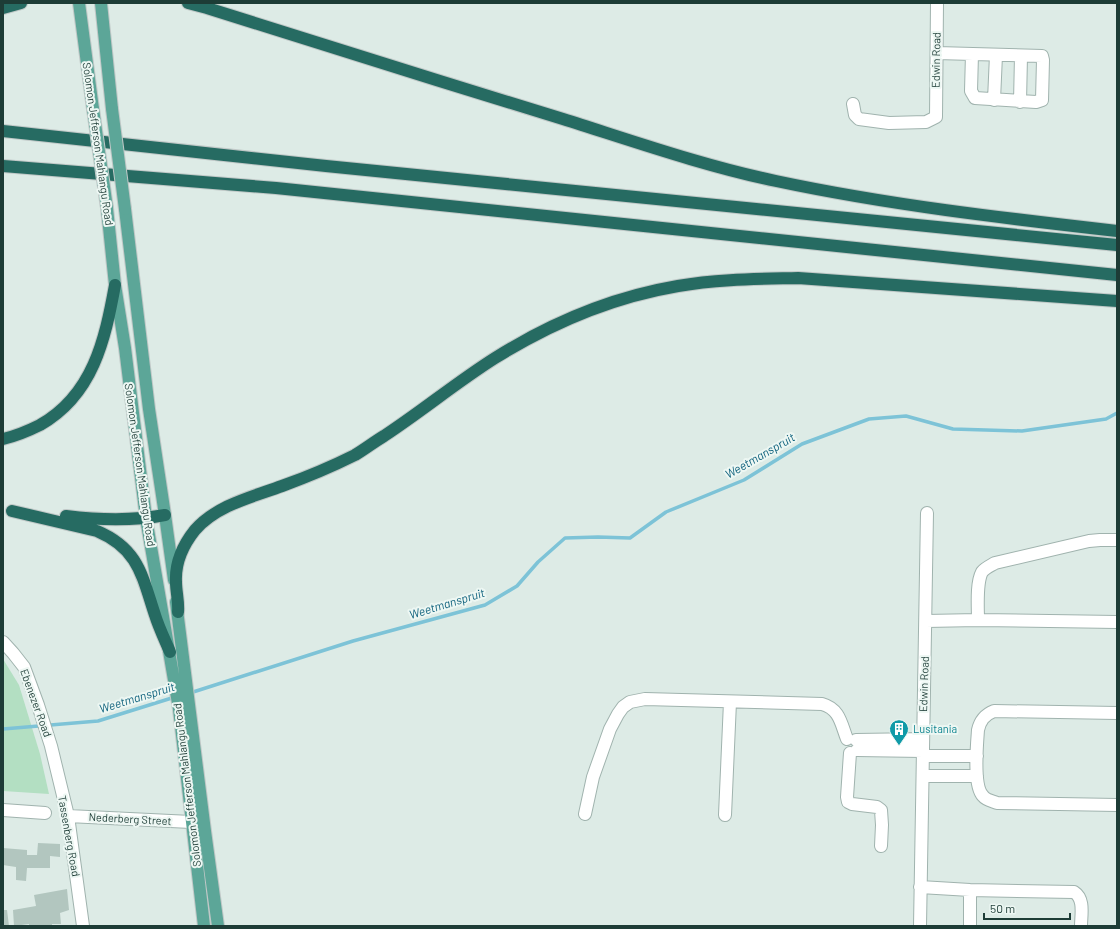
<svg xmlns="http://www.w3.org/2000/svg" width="1120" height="929" font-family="Barlow,sans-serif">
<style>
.green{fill:#b3dfc2}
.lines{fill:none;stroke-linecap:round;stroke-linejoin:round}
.stream{stroke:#7dc3d7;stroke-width:3.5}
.building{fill:#b2c6bf}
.minor-casing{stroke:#a0b3ae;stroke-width:14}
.major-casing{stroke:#c0c8c7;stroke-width:14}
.highway-casing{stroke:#c0c8c7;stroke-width:14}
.minor{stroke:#fff;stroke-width:12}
.major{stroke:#5ca698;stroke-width:12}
.highway{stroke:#266b62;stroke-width:12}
.major-bridge-casing{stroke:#c0c8c7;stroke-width:14;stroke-linecap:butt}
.major-bridge{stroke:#5ca698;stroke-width:12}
.labels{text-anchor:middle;stroke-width:4;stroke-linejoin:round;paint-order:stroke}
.street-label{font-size:11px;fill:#1d3c36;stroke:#edf7f3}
.culture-label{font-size:11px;fill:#0d838f;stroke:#edf7f3;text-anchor:start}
.water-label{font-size:12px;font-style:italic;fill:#11637e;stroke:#edf7f3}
</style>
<rect width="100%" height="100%" fill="#ddebe6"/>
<path class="green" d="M3,659l16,26 21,69 9,40 -46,-3z"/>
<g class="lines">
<path class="stream" d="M190,693l163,-52 132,-36 32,-19 21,-24 27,-24 33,-1 32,1 36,-26 78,-32 58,-36 67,-25 37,-3 47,13 69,2 84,-12 11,-6
M3,729l95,-8 77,-24"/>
</g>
<path class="building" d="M38,843l22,1v13l-10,-1v12h-23l-1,13 -10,-1v-13l-13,-2v-17l24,2v5h10z
M67,889l2,21 -9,3 1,11h-9v2h-23v-2l-15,2 -1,-16 23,-4 -2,-11z
M3,910h4l2,16h-6z"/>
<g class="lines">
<defs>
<path id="minor" d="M937,53l105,3 1,4 -1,40 -6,2 -61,-4 -4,-7 1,-37
M994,100l2,-45
M1020,102l1,-46
M853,104l2,11 4,4 30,4 37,-1 10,-5 1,-114
M978,620c0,-13 -2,-37 4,-48 3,-4 8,-6 13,-9l94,-22 11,-1h17
M926,621l52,-1 139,2
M3,642l10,11 11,14 14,38 13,41 17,70 15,110
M1117,713l-123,-2c-10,4 -14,10 -16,19 -1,14 -5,56 5,66 3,4 9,5 14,7l120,2
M856,740l67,-1
M857,750l66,1
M850,753l-3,44 1,5 4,2 25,3 4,3 1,15 -1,21
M923,756h54
M923,776h54
M3,810l42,3
M585,814l8,-37 17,-48 8,-15 5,-7 7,-5 15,-3 177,5c18,5 19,20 25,35
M725,815l5,-113
M68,816l123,6
M920,887l50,3 104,2c11,7 7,23 7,34
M920,926l7,-413
M970,926v-36"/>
<path id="major" d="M79,3l14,106
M101,3l11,106
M107,208l8,77 10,63 21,170 33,191 25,217
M125,209l24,200 16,106 9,65
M176,602l29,229 13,95"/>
<path id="highway" d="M188,3l19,5c119,37 237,75 356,111 70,22 141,47 213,62 113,24 227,37 341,50
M3,8l18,-5
M3,131l323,35 791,79
M3,166l273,22 841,87
M3,439c13,-3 25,-8 37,-14 53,-30 65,-85 75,-140
M12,511l85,20c42,18 45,45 58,84 4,13 10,25 15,37
M66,516c33,4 67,5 99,-1
M178,612c1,-10 -2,-20 -2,-30 -1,-19 7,-37 19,-52 22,-25 57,-33 87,-44 25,-9 49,-19 73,-31 10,-6 19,-13 29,-19 38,-25 73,-54 111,-78 56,-35 118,-61 183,-72 39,-7 80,-7 120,-8l319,23"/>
</defs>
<use href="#minor" class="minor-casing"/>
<use href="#major" class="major-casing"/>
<use href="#highway" class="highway-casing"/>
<use href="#minor" class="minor"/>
<use href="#major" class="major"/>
<use href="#highway" class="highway"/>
<defs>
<path id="major-bridge" d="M93,109l14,99
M112,109l13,100"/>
</defs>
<use href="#major-bridge" class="major-bridge-casing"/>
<use href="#major-bridge" class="major-bridge"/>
</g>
<defs>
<symbol id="building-pin" viewBox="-11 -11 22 30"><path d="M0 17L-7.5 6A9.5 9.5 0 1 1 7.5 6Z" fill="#0f9aa8" stroke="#edf7f3"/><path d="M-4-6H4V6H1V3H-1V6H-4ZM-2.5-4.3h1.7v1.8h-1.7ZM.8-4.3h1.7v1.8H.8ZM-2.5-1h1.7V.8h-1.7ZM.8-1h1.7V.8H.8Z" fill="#fff"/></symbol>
</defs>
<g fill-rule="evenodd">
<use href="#building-pin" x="888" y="718" width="22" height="30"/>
</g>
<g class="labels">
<g class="street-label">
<text transform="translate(936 60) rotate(-89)" y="4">Edwin Road</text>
<text transform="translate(98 144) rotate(82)" y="4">Solomon Jefferson Mahlangu Road</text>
<text transform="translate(140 465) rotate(82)" y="4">Solomon Jefferson Mahlangu Road</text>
<text transform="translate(924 684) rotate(-88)" y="4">Edwin Road</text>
<text transform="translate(36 703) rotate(70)" y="4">Ebenezer Road</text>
<text transform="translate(187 785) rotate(-97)" y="4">Solomon Jefferson Mahlangu Road</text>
<text transform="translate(130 819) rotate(3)" y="4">Nederberg Street</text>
<text transform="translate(69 836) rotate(80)" y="4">Tassenberg Road</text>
</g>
<g class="culture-label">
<text x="913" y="733">Lusitania</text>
</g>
<g class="water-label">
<text transform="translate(760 456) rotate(-30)" y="4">Weetmanspruit</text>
<text transform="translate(447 604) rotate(-17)" y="4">Weetmanspruit</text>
<text transform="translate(137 698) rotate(-17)" y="4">Weetmanspruit</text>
</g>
</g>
<rect width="1120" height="929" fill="none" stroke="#1d3c36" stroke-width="8"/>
<path d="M984 913v6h86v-6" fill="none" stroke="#1d3c36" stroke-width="2"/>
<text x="990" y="913" font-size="12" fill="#1d3c36" stroke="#edf7f3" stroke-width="3" paint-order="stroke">50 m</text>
</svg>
